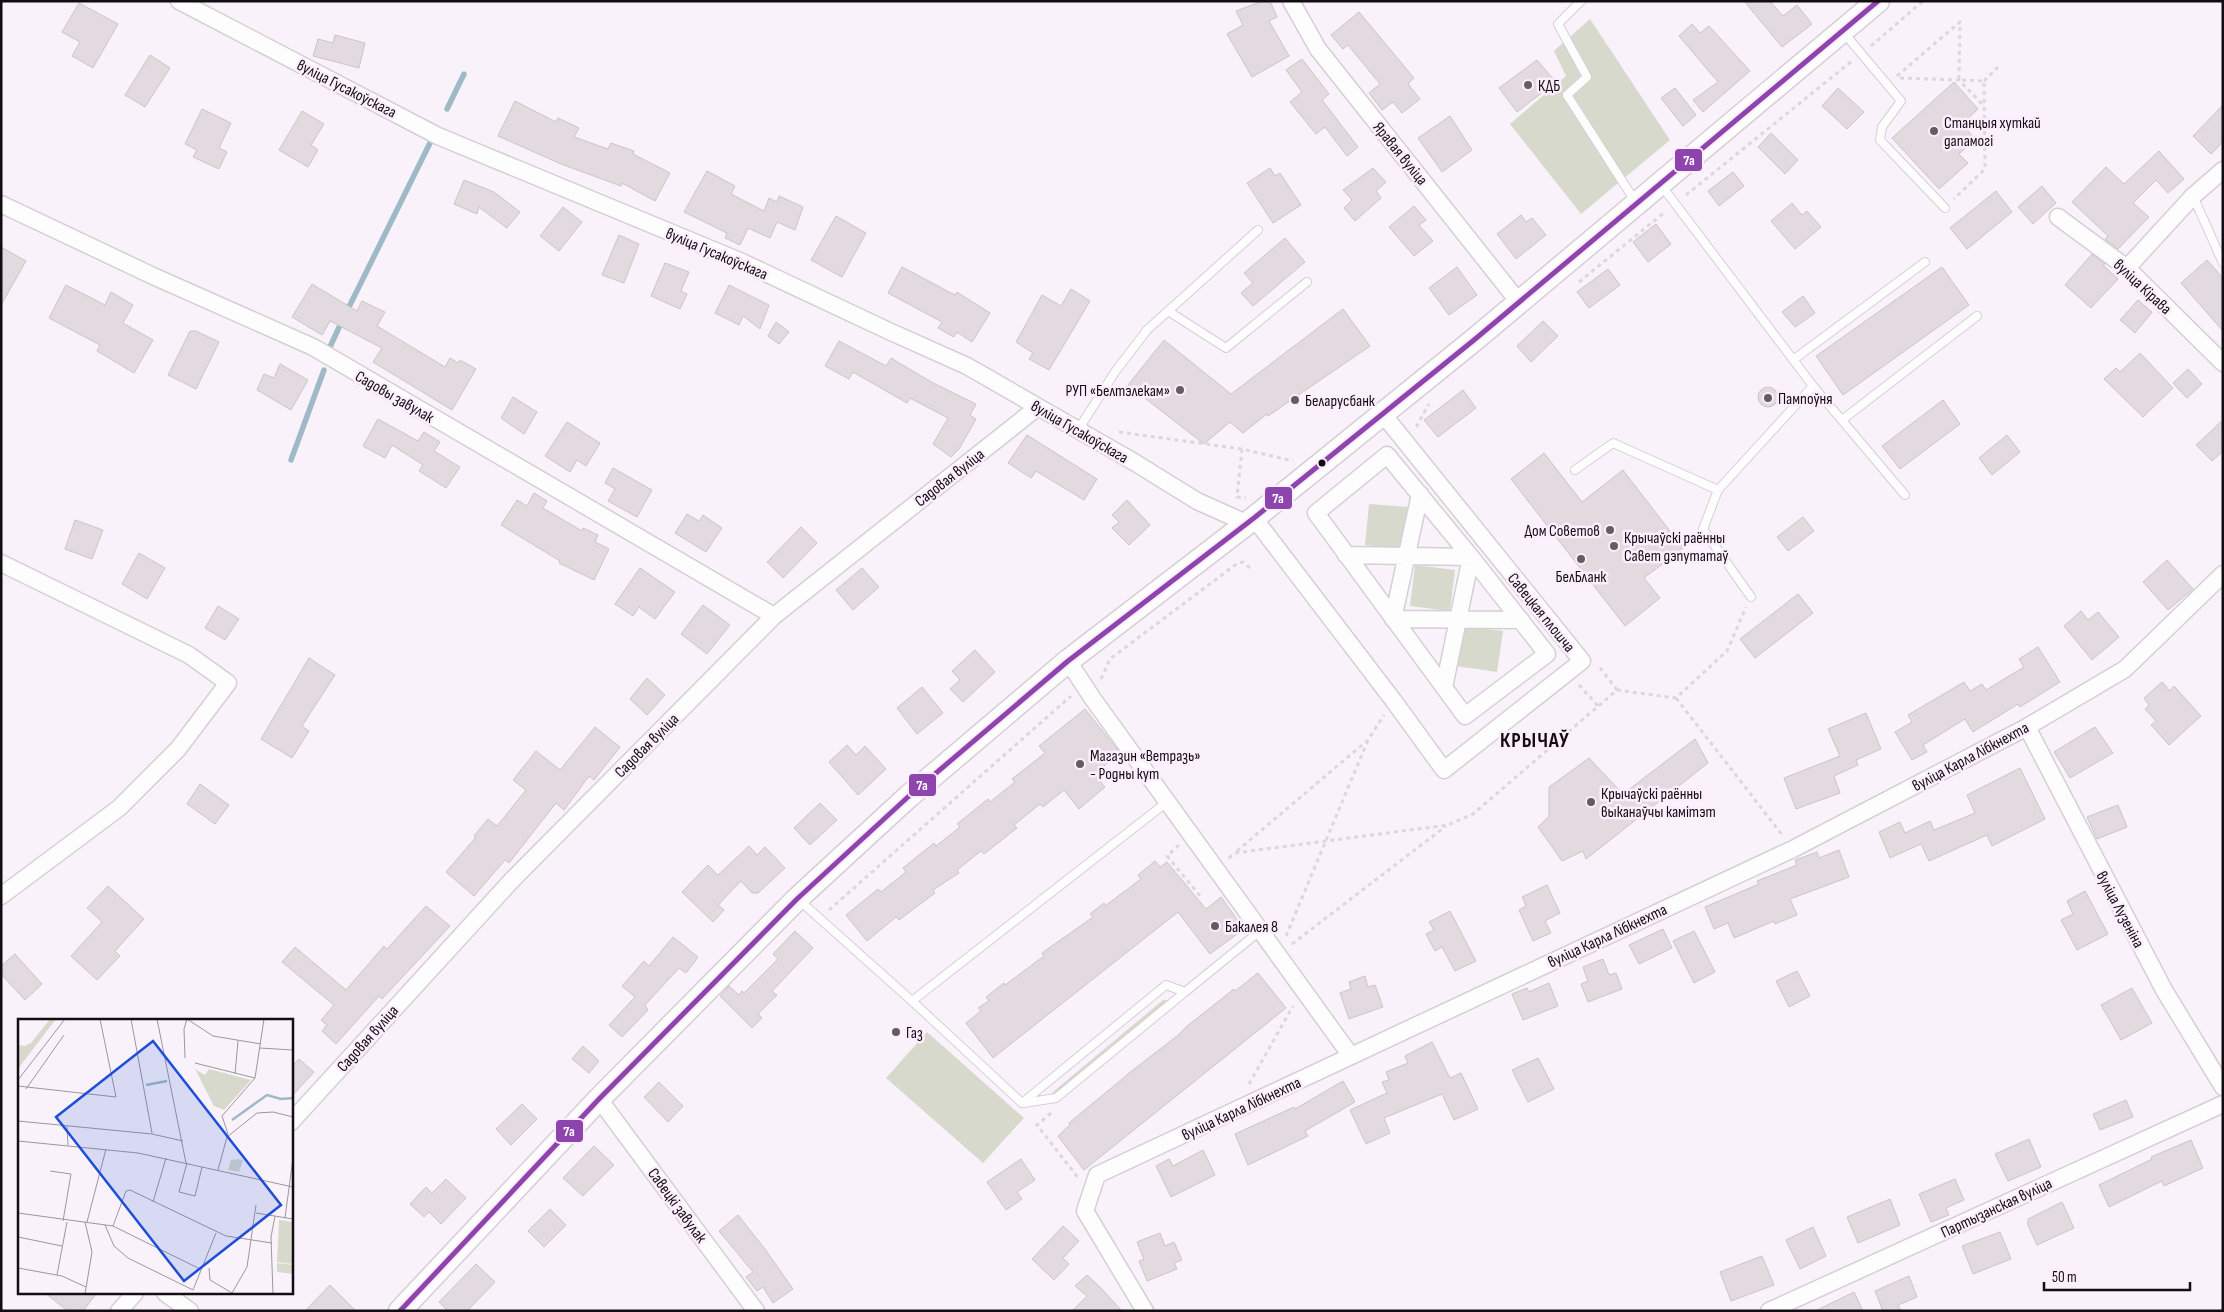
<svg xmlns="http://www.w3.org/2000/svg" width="2224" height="1312" font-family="'Sofia Sans Condensed',sans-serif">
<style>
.green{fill:#d7d9cc}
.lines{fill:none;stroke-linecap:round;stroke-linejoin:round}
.stream{stroke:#9ebac6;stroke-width:5.5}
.building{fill:#e2dade;stroke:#ccc4c7}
.lane-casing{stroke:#d5cfd5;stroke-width:10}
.street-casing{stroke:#d5cfd5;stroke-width:19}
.secondary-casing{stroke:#d5cfd5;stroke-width:25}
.path{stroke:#dbd8db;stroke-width:3;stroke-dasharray:4 4;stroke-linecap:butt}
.lane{stroke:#fefdfe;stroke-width:8}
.street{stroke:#fefdfe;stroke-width:16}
.secondary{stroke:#fefdfe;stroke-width:22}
.bus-1-casing{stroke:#fdeefd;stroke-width:9}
.bus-1{stroke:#8e44ad;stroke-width:5}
.poi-dot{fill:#635d63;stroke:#fdeefd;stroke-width:2}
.bus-dot{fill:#110d12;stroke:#fdeefd;stroke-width:2}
.labels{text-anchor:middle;stroke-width:5;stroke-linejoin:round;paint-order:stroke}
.poi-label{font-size:16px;fill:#110d12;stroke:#fdeefd;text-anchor:start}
.street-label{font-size:16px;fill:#110d12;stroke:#fdeefd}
.district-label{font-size:21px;font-weight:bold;letter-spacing:1px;fill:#110d12;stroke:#fdeefd}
.inset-river{fill:none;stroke:#9ebac6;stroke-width:2.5}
.inset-road{fill:none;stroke:#9d969d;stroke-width:1}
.view{fill:#1d4ed8;fill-opacity:0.15;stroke:#1d4ed8;stroke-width:2.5}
.inset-edge{fill:none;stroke:#110d12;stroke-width:2.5}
.line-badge{stroke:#fdeefd;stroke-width:2}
.badge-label{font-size:14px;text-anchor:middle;font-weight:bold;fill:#fff}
</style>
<rect width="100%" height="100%" fill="#faf2fa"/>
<path class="green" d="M1590,19l80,121 -89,74 -71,-90 56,-48 -12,-25z
M1369,504l40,3 -4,42 -40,-4z
M1415,565l40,5 -5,41 -40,-5z
M1462,626l41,5 -6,41 -41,-6z
M1163,1000h4l-1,3 -111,92h-2l-1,-2 2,-2z
M927,1032l97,86 -41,45 -97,-85z"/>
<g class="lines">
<path class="stream" d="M447,109l17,-35
M346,313l84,-170
M329,349l13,-28
M291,460l33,-90"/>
</g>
<path class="building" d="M1263,1h7l7,16 -8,4 20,35 -37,21 -25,-43 16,-9 -7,-14z
M1744,1h26l13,15 14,-11 15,19 -30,23z
M79,3l39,21 -25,44 -21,-12 8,-14 -18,-10z
M1359,12l55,66 -6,6 12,15 -18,14 -9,-11 -11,8 -13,-17 11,-9 -32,-39 -5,4 -12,-14z
M1692,24l8,9 9,-7 41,45 -47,41 -10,-12 25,-18 -39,-46z
M335,35l30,8 -6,25 -46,-12 5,-17 15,4z
M150,55l20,13 -25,39 -20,-12z
M1302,59l27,35 -7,6 36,47 -11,9 -22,-29 -9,7 -26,-32 12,-10 -16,-22z
M1537,60l19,22 -39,30 -18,-24z
M1954,82l24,27 -16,15 13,15 -16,15 9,9 -29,26 -47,-51z
M1675,88l21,27 -13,11 -22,-28z
M1838,88l26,24 -17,17 -25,-23z
M515,101l41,21 2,-4 21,10 -5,9 34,12 3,-6 23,8 -1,3 37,19 -15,28 -33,-18 -1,3 -60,-22 -63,-28z
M2223,105v37l-12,12 -18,-18z
M202,109l29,14 -12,25 8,4 -8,17 -26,-12 4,-7 -12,-6z
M302,111l22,13 -13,21 7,5 -10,17 -29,-17z
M1450,116l22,34 -30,22 -24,-34z
M1771,133l27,27 -13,14 -27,-27z
M2159,151l25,28 -16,14 -12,-13 -23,23 16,14 -31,32 -13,-10 3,-3 -36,-34 34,-35 18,17z
M1270,168l5,8 5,-3 21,32 -28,18 -26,-40z
M1373,168l13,14 -10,9 5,7 -26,23 -11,-13 8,-8 -9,-10z
M707,171l28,15 -4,8 33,17 5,-13 8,4 2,-6 24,11 -8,23 -18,-8 -7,16 -22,-10 -8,17 -15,-7 2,-5 -43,-21z
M1733,172l11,14 -25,20 -11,-15z
M464,180l30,12 26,20 -13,16 -28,-21 -2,7 -23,-10z
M2042,186l14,17 -23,21 -15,-17z
M1996,191l16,21 -45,37 -17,-21z
M1792,203l10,12 5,-4 14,16 -26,22 -24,-28z
M1414,206l12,14 -7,5 14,16 -19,15 -25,-29z
M563,207l19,15 -23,29 -19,-15z
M1521,215l5,7 6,-4 14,17 -30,24 -19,-25z
M836,216l30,17 -24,44 -31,-17z
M1656,224l15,20 -23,18 -15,-20z
M619,235l20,9 -15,39 -22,-8z
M1285,238l20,24 -52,44 -12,-13 12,-10 -9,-10z
M1,247l25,14 -25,44z
M2092,254l13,10 -2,1 15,14 -27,29 -26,-23z
M2207,260l16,18v53l-42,-48z
M665,263l24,9 -8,19 6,3 -7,15 -29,-13z
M902,267l53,28 2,-3 33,21 -18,29 -15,-10 -3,5 -16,-9 4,-6 -54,-29z
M1457,267l20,28 -28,20 -20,-27z
M1942,267l27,38 -126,90 -27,-39z
M1608,269l12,16 -31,23 -12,-16z
M312,284l45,27 5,-10 23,11 -8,14 68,41 5,-9 8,5 2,-3 16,9 -24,41 -79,-48 9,-14 -52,-27 -8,14 -30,-18z
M66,285l39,20 6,-13 22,13 -10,18 30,17 -19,33 -37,-22 3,-6 -51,-27z
M729,285l40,20 -9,24 -17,-13 -4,9 -24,-12z
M1071,289l19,12 -41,69 -20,-11 4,-6 -17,-11 26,-47 19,11z
M1803,296l12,17 -20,14 -13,-15z
M2138,300l14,12 -17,21 -15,-13z
M1343,309l27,37 -102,70 -1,-2 -24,19 -13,-11 -26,22 -76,-59 36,-45 67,54z
M1543,321l15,15 -27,26 -14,-16z
M776,322l13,10 -10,12 -11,-8z
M190,331h6l23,11 -23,47 -28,-14z
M839,341l47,25 5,-8 42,25 43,21 -6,11 6,4 -17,30 -8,8 -18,-13 15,-26 -38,-20 -3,5 -54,-31 -4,7 -24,-13z
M2140,353l33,35 -30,29 -39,-38 12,-11 4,4z
M280,364l28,16 -17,30 -34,-20 7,-16 10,4z
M2188,369l14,15 -15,14 -14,-15z
M1758 397a10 10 0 1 1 20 0a10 10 0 1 1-20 0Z
M1463,390l13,18 -38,29 -14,-17z
M513,397l24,15 -13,22 -23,-16z
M1943,400l17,24 -60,45 -18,-23z
M378,419l40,22 6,-9 16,10 -6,9 26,16 -14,21 -27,-17 4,-6 -31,-20 -7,13 -22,-12z
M2223,420v31l-11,10 -16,-16z
M567,422l33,21 -14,23 -9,-6 -7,12 -25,-16z
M1027,435l70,44 -13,21 -48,-29 -5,7 -23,-15z
M2007,435l13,17 -28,23 -13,-17z
M1544,453l38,49 41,-32 60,78 -39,30 16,20 -35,28 -114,-147z
M613,468l39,22 -15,27 -29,-16 7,-12 -10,-6z
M534,493l13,8 -4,7 39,23 1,-3 15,7 -3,7 14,7 -15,31 -35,-17 1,-2 -59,-36 16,-25 10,6z
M1127,500l23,25 -21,20 -17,-17 7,-6 -7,-7z
M687,514l12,7 4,-6 19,13 -16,24 -31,-19z
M1803,517l11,14 -26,20 -11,-14z
M75,520l28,10 -11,29 -27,-10z
M801,527l16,16 -34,35 -16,-16z
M139,553l26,15 -18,31 -25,-15z
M2167,560l26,29 -25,21 -25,-28z
M640,568l35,24 -20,27 -16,-12 -6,9 -18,-12z
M862,568l17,19 -26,23 -17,-20z
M1798,594l15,19 -58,45 -15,-19z
M703,605l27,20 -23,29 -26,-20z
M218,606l21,13 -14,21 -20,-12z
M2081,611l7,9 10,-8 21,25 -27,23 -28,-34z
M2038,647l22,35 -40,25 -2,-3 -45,28 -8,-13 -42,26 4,7 -15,8 -17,-28 17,-10 -4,-7 56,-33 6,9 12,-7 4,6 38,-23 -5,-8z
M975,650l20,22 -32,30 -13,-13 10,-9 -8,-9z
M309,658l26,17 -33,51 7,5 -17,27 -31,-19z
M647,678l18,17 -18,20 -17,-16z
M2162,682l8,9 4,-5 27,30 -32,29 -18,-20 5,-4 -11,-12 4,-4 -5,-7z
M922,687l21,26 -26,21 -20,-26z
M1085,709l35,44 -26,21 11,13 -26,22 -15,-19 -21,17 -3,-3 -26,21 3,3 -33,26 -3,-3 -24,19 2,3 -26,17 2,3 -36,27 -3,-3 -29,24 -21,-26 32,-26 3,3 25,-20 -3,-4 31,-25 2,3 24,-19 -3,-3 31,-25 2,3 25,-20 -3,-3 33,-26 -6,-7z
M1866,713l15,36 -25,11 2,5 -24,11 6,17 -44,16 -12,-31 56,-22 -12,-27z
M595,727l25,20 -26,33 -5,-4 -25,34 -8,-7 -47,60 -4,-3 -31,36 -28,-24 30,-35 -2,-1 14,-17 9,7 29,-36 -13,-10 23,-29 24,19z
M2095,727l18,26 -43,25 -16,-26z
M1695,739l13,24 -122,96 -3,-8 -21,10 -24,-34 11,-11v-29l40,-29 34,36z
M847,745l9,10 9,-9 21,23 -28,26 -29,-33z
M2020,768l25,51 -53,27 -5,-11 -58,26 -8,-17 -31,14 -11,-26 21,-10 5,11 25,-12 4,9 41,-17 -8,-18z
M200,784l29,21 -14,19 -28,-20z
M820,803l17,17 -27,25 -16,-17z
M2118,805l9,22 -30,12 -10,-22z
M749,846l8,9 8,-8 20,21 -27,25h-6l-11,-12 -23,24 6,5 -11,12 -31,-30 26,-27 10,10z
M1839,850l10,27 -59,22 7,16 -22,9 -1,-3 -40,17 -6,-15 -14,6 -9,-22 54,-23 -2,-3 40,-16 -2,-5 22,-8 2,6z
M1155,861l5,6 7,-5 39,47 15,-12 23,32 -34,25 -32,-42 -185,146 -27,-35 15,-12 -3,-3 11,-7 -3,-4 18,-14 1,2 39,-29 -2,-3 51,-36 -3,-3 14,-11 1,3 36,-27 -3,-4z
M1547,885l13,28 -15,8 6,12 -18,8 -14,-31 7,-4 -4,-9z
M108,886l36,33 -29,32 5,5 -23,24 -26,-24 31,-34 -15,-14z
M2085,891l23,43 -31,16 -16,-30 12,-6 -6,-13z
M426,906l24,20 -68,73 -3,-3 -43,48 -14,-13 5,-6 -6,-5 13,-15 -52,-43 13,-15 51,43 38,-44 3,3z
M1450,911l26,50 -21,10 -13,-24 -7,4 -9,-17 8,-4 -5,-8z
M1663,929l9,19 -33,16 -10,-19z
M795,931l18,17 -41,43 5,4 -19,19 4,4 -10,10 -32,-32 9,-10 10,9 3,-4 2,2 34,-34 -5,-5z
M1694,931l21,41 -21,11 -21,-42z
M673,937l25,20 -12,16 -7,-5 -34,37 3,5 -26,27 -13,-12 26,-28 -13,-11 22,-25 5,5z
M15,954l27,30 -17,16 -24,-26v-8z
M1603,959l6,16 7,-2 6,16 -34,13 -7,-18 7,-3 -5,-14z
M1797,971l13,25 -21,11 -13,-26z
M1258,973l28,35 -202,162 -26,-34 12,-11 -1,-2 64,-53 44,-34 10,-10 47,-37 1,2z
M1365,976l3,11 7,-2 8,22 -34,12 -9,-26 11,-4 -2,-7z
M1549,983l9,23 -35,14 -11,-26 15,-6 2,4z
M2132,988l20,35 -31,17 -20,-35z
M1432,1042l18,36 11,-5 17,36 -24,11 -12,-26 -58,24 6,15 -24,11 -16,-34 37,-17 -5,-11 7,-2 -3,-8 22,-9 -3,-7z
M583,1046l16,15 -10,12 -17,-14z
M1538,1058l16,31 -26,13 -16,-32z
M299,1059l15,13 -23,25v-30z
M1343,1081l12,21 -50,29 3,5 -60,29 -13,-31 59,-27 1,2z
M659,1082l24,24 -15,16 -24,-25z
M2126,1100l7,17 -33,13 -7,-16z
M522,1104l15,15 -26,26 -15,-16z
M2029,1139l12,28 -33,14 -13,-27z
M2191,1140l12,28 -39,18 -2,-5 -53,26 -10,-22 53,-26 -1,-2z
M594,1146l20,19 -31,31 -20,-18z
M1203,1150l12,25 -44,22 -15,-31 13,-7 4,7z
M1021,1159l14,21 -18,12 5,7 -16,11 -19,-28z
M446,1179l20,19 -25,26 -12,-12 -5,5 -14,-13 16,-17 6,6z
M1955,1179l9,21 -18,8 3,7 -18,7 -12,-28z
M1890,1199l10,26 -42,18 -11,-26z
M2062,1202l12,26 -37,17 -9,-20v-6z
M550,1209l16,16 -22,22 -16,-16z
M738,1215l27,34 28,40 -20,14 -10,-16 -6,4 -11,-14 7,-5 -34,-41z
M1063,1226l16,15 -16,17 6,6 -15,16 -22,-21z
M1813,1227l13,29 -26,13 -14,-29z
M2000,1232l11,27 -38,15 -11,-28z
M1160,1233l5,13 9,-4 8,18 -8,3 3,6 -30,12 -8,-20 5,-2 -7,-17z
M1762,1256l12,29 -43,16 -11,-29z
M476,1264l19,18 -28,29h-19l-9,-9z
M1087,1275l14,13 21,23h-50l15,-15 -12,-10z
M1909,1276l8,21 -19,8 3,6h-18l-8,-20z
M330,1285l26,26h-51z
M1854,1292l9,19h-48z
M45,1293h52l-14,18h-15z"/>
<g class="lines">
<defs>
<path id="lane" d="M1581,1l-23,23 29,53 -20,18 68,106
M1844,33l57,68 -19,26 -2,13 65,68
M1661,185l152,201 92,109
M2193,196l30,67
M1168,311l58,37 81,-66
M1793,360l132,-98
M1842,420l135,-104
M1078,430l37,-58 32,-42 111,-100
M1575,470l38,-27 105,47
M1751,597l-48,-68 15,-39 95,-104
M799,900l113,101 110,102 144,-118 19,7 75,-61
M912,1001l255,-199
M1023,1103l33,-5 129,-106"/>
<path id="street" d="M179,1l259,135 304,126 149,70 76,34 167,96 63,39 49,22
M1291,1l27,48 200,252
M1,204l152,72 160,71 461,269
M2058,217l69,51 96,95
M2127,268l66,-72 30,-26
M1387,455l84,102 76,97 -82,62 -149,-203z
M1420,494l-27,125 128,1
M1254,518l139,182 51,70 138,-109 -200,-248
M1346,555l125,2 -27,130
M1,563l188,92 39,28 -50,66 -59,59 -118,88
M1068,661l25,38 258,357
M2027,727l137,263 59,97
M599,1099l157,212
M291,1122l222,-243 261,-263 264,-209
M165,1293l25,18
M119,1311l16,-18
M1145,1311l-60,-100 12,-36 696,-326 234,-122 98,-58 98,-95
M1769,1311l454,-207"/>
<path id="secondary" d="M400,1311l199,-212 198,-200 112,-103 159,-135 186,-143 220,-178 404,-339"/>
</defs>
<use href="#lane" class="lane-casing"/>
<use href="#street" class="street-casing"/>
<use href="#secondary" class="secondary-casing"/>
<path class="path" d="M1871,46l52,-45
M1897,76l63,-54 -1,58 25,1 1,88 -31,30
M1900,78l59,2 24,25
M1984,81l14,-14
M1686,195l166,-134
M1579,282l86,-70
M1418,427l-1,-2 12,-21
M1119,432l123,17 51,12
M1242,449l-5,48 9,1
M1101,679l9,-20 125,-94 8,-3 7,6
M1579,685l19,21
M1617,690l59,8 51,-47 19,-44
M1676,698l107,138
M1179,845l-12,11 34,41
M1237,851l131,-111 16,-25
M1229,858l6,-5 213,-28 25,-11 144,-124 -19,-25
M829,910l242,-214
M1286,936l82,-196
M1292,944l154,-118
M1249,1084l44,-78
M1051,1113l-14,12 42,54"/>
<use href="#lane" class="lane"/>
<use href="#street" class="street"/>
<use href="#secondary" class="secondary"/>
<defs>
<path id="bus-1" d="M400,1311l199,-212 198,-200 112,-103 159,-135 186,-143 220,-178 404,-339"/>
</defs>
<use href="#bus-1" class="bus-1-casing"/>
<use href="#bus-1" class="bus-1"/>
</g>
<g class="poi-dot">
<circle cx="1528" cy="85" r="5"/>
<circle cx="1934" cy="131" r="5"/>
<circle cx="1180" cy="390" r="5"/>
<circle cx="1768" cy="398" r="5"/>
<circle cx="1295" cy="400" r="5"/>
<circle cx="1610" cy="530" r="5"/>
<circle cx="1614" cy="546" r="5"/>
<circle cx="1581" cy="559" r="5"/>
<circle cx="1080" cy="764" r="5"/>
<circle cx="1591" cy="802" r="5"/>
<circle cx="1215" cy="926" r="5"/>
<circle cx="896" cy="1032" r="5"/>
</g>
<circle class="bus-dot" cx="1322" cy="463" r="4.5"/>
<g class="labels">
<g class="poi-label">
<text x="1538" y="91">КДБ</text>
<text x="1944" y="128">Станцыя хуткай<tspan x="1944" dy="18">дапамогі</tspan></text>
<text x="1170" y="396" text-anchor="end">РУП «Белтэлекам»</text>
<text x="1778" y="404">Пампоўня</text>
<text x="1305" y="406">Беларусбанк</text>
<text x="1600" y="536" text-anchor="end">Дом Советов</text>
<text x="1624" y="543">Крычаўскі раённы<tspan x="1624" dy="18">Савет дэпутатаў</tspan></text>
<text x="1581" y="582" text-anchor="middle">БелБланк</text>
<text x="1090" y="761">Магазин «Ветразь»<tspan x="1090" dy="18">- Родны кут</tspan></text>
<text x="1601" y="799">Крычаўскі раённы<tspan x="1601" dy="18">выканаўчы камітэт</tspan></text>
<text x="1225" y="932">Бакалея 8</text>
<text x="906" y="1038">Газ</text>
</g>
<g class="street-label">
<text transform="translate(347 88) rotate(27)" y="6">вуліца Гусакоўскага</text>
<text transform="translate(1401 153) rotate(51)" y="6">Яравая вуліца</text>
<text transform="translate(717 253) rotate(23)" y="6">вуліца Гусакоўскага</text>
<text transform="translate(2143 286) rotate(43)" y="6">вуліца Кірава</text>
<text transform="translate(395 396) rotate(30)" y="6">Садовы завулак</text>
<text transform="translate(1080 431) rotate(30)" y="6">вуліца Гусакоўскага</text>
<text transform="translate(949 477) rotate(-38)" y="6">Садовая вуліца</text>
<text transform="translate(1542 612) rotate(51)" y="6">Савецкая плошча</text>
<text transform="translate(646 745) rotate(-45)" y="6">Садовая вуліца</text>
<text transform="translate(1970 756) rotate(-28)" y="6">вуліца Карла Лібкнехта</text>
<text transform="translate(2121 909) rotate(62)" y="6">вуліца Лузеніна</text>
<text transform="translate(1607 935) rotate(-25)" y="6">вуліца Карла Лібкнехта</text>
<text transform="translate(367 1038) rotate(-48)" y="6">Садовая вуліца</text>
<text transform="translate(1241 1108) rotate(-25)" y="6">вуліца Карла Лібкнехта</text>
<text transform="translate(678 1205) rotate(54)" y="6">Савецкі завулак</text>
<text transform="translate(1996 1207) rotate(-25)" y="6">Партызанская вуліца</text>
</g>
<g class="district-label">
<text x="1535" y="747">КРЫЧАЎ</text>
</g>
</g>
<g transform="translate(18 1019)">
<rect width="275" height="275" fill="#faf2fa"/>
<path d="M32,0h6l-38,50v-24l7,1 6,-3zM177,50l10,6 4,-6 42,11 -27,30 -10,-4zM221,140l4,1 -4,12 -11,-2 3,-10zM261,201l14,2v42l-16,-2zM259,244l16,2v9l-16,-2z" fill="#d7d9cc"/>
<path class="inset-river" d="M128,66l21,-4M214,101l35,-25 14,4 12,-1"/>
<path class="inset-road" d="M113,0l21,114M139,0l29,144M169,0l26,17 48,8M242,29l33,2M167,39l-1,-29 3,-10M177,44l60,15M217,55l3,-33M237,59l9,-59M0,61l47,-61M0,67l98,11 -16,-78M8,70l38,-54M0,102l134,13 31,7M49,107l1,19M210,115l-6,-18 33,-38M0,122l120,12 155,34M169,144l-8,29 16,4 7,-29M200,151l9,-33 30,-24 16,-1 20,5M32,152l21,3 -8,47M135,183l13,-44M0,194l95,13 87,43M238,194l37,6M267,199l8,-60M69,203l19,-73M87,206l9,21 14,12 65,32 23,-57M95,207l13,-35 4,-1 96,46 46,7M0,218l44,9M0,249l44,8 24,11M191,249l1,12 22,13M39,256l10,-53M214,274l15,-26 9,-62M67,275l7,-42 -7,-30M255,275l-2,-57 4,-21"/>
<path class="view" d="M135,22l128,164 -97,76 -128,-164z"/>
<rect width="275" height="275" class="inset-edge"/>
</g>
<g class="line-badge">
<rect x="1674" y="148" width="29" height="24" rx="5" fill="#8e44ad"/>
<rect x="1264" y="486" width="29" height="24" rx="5" fill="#8e44ad"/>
<rect x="908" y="773" width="29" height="24" rx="5" fill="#8e44ad"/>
<rect x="555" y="1119" width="29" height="24" rx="5" fill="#8e44ad"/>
</g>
<g class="badge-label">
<text x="1689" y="165">7а</text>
<text x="1278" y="503">7а</text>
<text x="922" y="790">7а</text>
<text x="569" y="1136">7а</text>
</g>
<rect width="2224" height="1312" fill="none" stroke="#110d12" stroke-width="5"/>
<path d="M2044 1282v8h146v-8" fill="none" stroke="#110d12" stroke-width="2.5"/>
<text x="2052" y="1282" font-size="15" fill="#110d12" stroke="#fdeefd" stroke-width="4" paint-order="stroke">50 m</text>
</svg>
